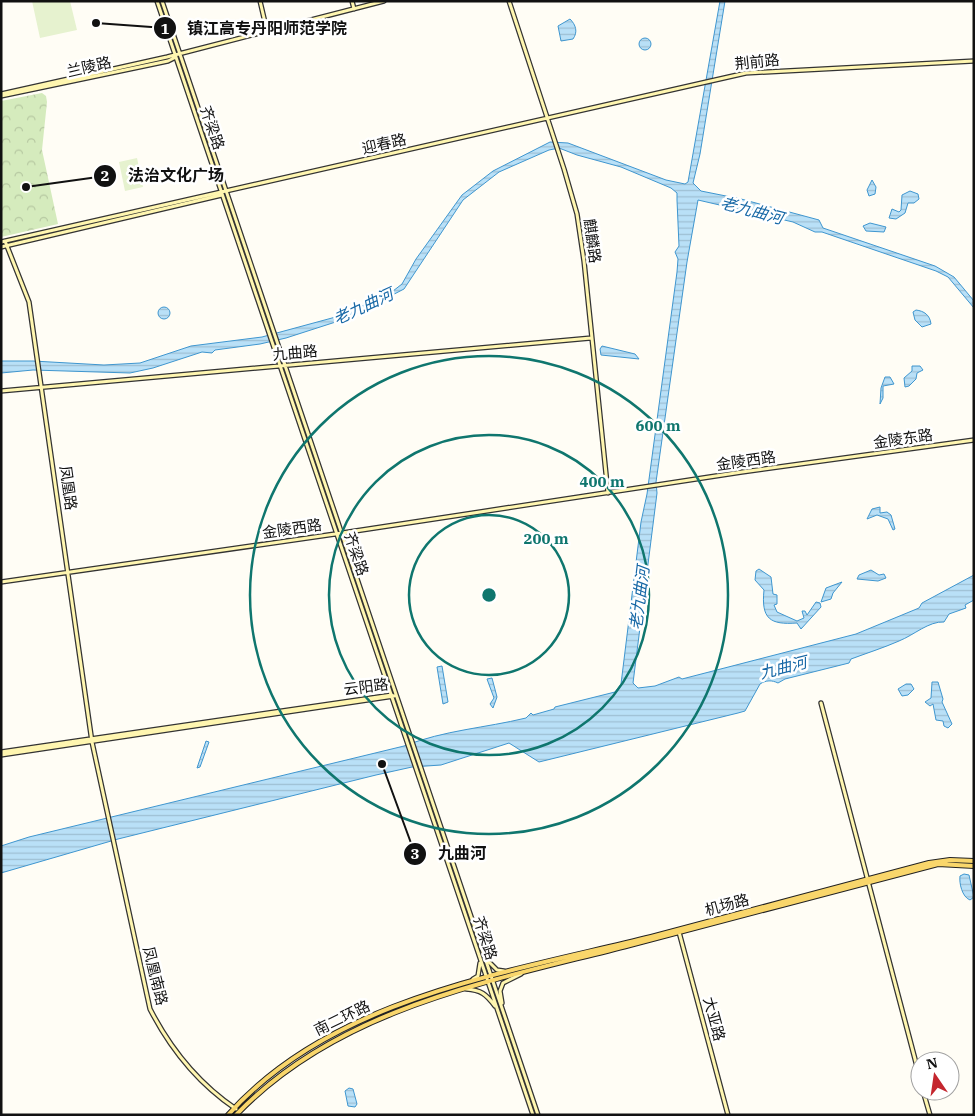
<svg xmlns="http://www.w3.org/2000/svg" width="975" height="1116" font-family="'IBM Plex Serif','Noto Sans SC',serif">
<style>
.park{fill:url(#park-crowns)}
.pitch{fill:#e6f2cf}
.water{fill:url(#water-rules);stroke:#3f96cf}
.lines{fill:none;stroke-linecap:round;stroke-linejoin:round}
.secondary-casing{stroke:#333;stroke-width:5.5}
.primary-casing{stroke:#222;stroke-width:6}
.secondary{stroke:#fff6b0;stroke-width:3}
.primary{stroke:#f9d66b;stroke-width:4}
.ring{fill:none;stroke:#0f766e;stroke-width:2.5}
.labels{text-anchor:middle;stroke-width:5;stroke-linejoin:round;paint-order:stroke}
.street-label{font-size:15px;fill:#111;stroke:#fff}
.water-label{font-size:16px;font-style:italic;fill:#1768a6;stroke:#fff}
.centre{fill:#0f766e;stroke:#fff;stroke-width:2.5}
.ring-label{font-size:15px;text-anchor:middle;font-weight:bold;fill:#0f766e;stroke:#fff;stroke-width:5;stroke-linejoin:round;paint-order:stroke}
.leader{fill:none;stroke:#111;stroke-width:2}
.callout-dot{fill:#111;stroke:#fff;stroke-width:2}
.mark-label{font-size:15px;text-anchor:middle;font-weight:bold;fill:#fff}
.callout-label{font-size:16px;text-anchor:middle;font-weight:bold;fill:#111;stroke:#fff;stroke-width:5;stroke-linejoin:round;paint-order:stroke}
</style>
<defs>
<pattern id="park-crowns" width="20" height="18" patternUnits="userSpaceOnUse" patternTransform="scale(1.25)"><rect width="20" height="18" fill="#d5ebbd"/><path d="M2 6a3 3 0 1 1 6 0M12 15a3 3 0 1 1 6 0" fill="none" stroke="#b6c8a1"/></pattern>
<pattern id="water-rules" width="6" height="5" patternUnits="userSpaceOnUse" patternTransform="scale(1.25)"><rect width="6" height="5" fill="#b9e0f7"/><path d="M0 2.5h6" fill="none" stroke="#9ebfd3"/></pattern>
</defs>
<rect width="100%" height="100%" fill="#fffdf5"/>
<path class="park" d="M42,93l4,3 1,6 -5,48 16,74 -57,13v-136z"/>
<path class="pitch" d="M32,1h38l7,29 -37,8z
M137,158l6,29 -18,4 -6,-29z"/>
<path class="water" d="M720,1h5l-25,153 -7,29 8,8 40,8 78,21 4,8 112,38 19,11 20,24v7l-26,-31 -12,-6 -114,-39h-7l-22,-10 -95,-22 -11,62 -31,220 1,11 -24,190 5,5 17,-2 24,-9 3,2 174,-45 63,-26 3,-5 52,-28v25l-9,5 1,3 -17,6 -5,8c-15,-1 -30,13 -45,19 -16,7 -32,12 -48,18l-2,4 -64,16 -7,4c-6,-3 -12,-3 -18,1l-15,27 -7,2 -199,49 -30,-19 -68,22 -29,2 -36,8 -258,64 -117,34v-27l28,-9 375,-91c41,-16 81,-18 122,-28l5,-5 2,2 21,-6 1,-2 60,-15 6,-8 20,-162 6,-28 30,-222 1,-13 -3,-7 4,-6 -2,-46v-7l-6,-5 -50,-21 -44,-12 -18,-7 -10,2 -50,22 -36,28 -59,89 -56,29 -62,20 -26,6 -45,6 -3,3 -10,-1 -49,16 -23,5 -97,-3 -32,3v-12h32l71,4 36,-2 51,-17 71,-9 81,-22 50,-24 9,-7 14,-25 46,-64 31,-24 57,-29 18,1 98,37 19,4 3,-2z
M570,19c6,6 8,13 3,20l-12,2 -3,-15z
M639 44a6 6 0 1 1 12 0a6 6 0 1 1-12 0Z
M872,180l4,7 -1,7 -6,2 -2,-6z
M910,191l8,3 1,5 -5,4h-6l-3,10 -9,6 -7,-1 3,-9 7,3 2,-2 1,-15z
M870,223l16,4 -2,5 -18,-1 -3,-5z
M158 313a6 6 0 1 1 12 0a6 6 0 1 1-12 0Z
M916,310c8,1 14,5 15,14l-9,3 -7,-7 -2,-8z
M602,346l33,8 4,5 -38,-4 -1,-6z
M912,366h8l3,4 -6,3 -1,6 -7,7 -4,1 -1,-9 8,-7z
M885,377h5l4,7 -11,2v12l-3,6 1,-16z
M880,507v6l7,-1 4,3 4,14 -2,1 -5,-11 -11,-4 -10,4 5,-10z
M759,569l12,8 2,17 4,1v9l-3,1 3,7 20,9 7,-3 -2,-7h3l2,4 9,-13 4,1 1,4 -20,22 -4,-6c-27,2 -36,-4 -33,-33l-9,-10 1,-9z
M871,570l8,5 5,-1 2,4 -8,3 -21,-2 2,-4z
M842,582l-9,11 -2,6 -10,3 5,-14z
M442,666l6,36 -5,2 -6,-37z
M492,678l5,19 -4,11 -3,-4 4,-6 -7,-19z
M932,682h6l5,17 -1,3 10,22 -4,4 -4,-2 -1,-5 -7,-1 -3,-16 -3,2 -5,-4 6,-4z
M906,684h5l3,5 -6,6 -6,1 -4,-7z
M206,741l3,1 -9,25 -3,1z
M964,874l5,1 5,22 -4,3c-8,-3 -11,-17 -10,-24z
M349,1088l4,1 4,15 -2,3 -7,-1 -3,-15z"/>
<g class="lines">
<defs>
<path id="secondary" d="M157,1l376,1114
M162,1l376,1114
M260,1l7,30
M352,1l2,8
M509,1l55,168 13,45 7,47 24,232
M1,94l166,-37 217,-56
M1,96l167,-35 8,-4
M5,241l24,61 63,440 58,267c20,39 49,75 86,100
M1,242l745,-169 228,-12
M1,247l221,-52
M1,391l590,-53
M1,582l341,-49 400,-61 232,-32
M821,703l99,375
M1,752l391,-57
M1,755l393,-59
M679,932l49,183
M487,960l10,10 7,1
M473,979l5,-3 2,-13
M466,989c15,1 20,5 29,17
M502,1003l-2,-12 3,-8 18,-9
M923,1091l7,24"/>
<path id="primary" d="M228,1115c104,-117 278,-142 423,-178 93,-24 185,-50 278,-74l21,-3 24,1
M236,1115c103,-108 256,-134 394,-170 103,-27 205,-54 308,-81l36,2"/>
</defs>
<use href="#secondary" class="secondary-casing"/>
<use href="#primary" class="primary-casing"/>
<use href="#secondary" class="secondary"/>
<use href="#primary" class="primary"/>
</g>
<g class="ring">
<circle cx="489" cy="595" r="80"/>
<circle cx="489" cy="595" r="160"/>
<circle cx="489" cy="595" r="239"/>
</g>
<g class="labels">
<g class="street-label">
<text transform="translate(757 62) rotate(-6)" y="5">荆前路</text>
<text transform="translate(89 67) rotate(-13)" y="5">兰陵路</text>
<text transform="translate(212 128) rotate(71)" y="5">齐梁路</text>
<text transform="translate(384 144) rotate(-13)" y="5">迎春路</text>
<text transform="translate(592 241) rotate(82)" y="5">麒麟路</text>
<text transform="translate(295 353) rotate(-5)" y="5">九曲路</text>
<text transform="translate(903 439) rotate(-8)" y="5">金陵东路</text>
<text transform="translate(746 461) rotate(-8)" y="5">金陵西路</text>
<text transform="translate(68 488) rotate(82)" y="5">凤凰路</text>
<text transform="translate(292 529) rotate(-8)" y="5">金陵西路</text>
<text transform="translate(356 554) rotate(71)" y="5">齐梁路</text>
<text transform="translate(366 687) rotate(-7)" y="5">云阳路</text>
<text transform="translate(727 905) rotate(-15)" y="5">机场路</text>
<text transform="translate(485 938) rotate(72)" y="5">齐梁路</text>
<text transform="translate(155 976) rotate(76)" y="5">凤凰南路</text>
<text transform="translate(342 1018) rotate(-26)" y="5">南二环路</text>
<text transform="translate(714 1019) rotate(75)" y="5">大亚路</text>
</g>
<g class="water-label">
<text transform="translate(752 210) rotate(15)" y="6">老九曲河</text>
<text transform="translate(363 306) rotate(-25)" y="6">老九曲河</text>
<text transform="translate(639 598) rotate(-83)" y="6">老九曲河</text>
<text transform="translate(783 667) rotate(-14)" y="6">九曲河</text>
</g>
</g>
<circle cx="489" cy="595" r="8" class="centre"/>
<g class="ring-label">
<text x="658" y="431">600 m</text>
<text x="602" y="487">400 m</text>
<text x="546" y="544">200 m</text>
</g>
<path class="leader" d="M96 23L165 28M26 187L105 176M382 764L415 854"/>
<g class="callout-dot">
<circle cx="96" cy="23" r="5"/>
<circle cx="26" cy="187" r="5"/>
<circle cx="382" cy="764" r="5"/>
<circle cx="165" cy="28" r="12"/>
<circle cx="105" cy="176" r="12"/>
<circle cx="415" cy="854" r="12"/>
</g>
<g class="mark-label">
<text x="165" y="34">1</text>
<text x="105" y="181">2</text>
<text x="415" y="859">3</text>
</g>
<g class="callout-label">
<text x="267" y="34">镇江高专丹阳师范学院</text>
<text x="176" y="181">法治文化广场</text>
<text x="462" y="859">九曲河</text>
</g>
<rect width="975" height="1116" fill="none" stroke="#111111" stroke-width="5"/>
<g transform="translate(935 1076) rotate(347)"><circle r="24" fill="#ffffff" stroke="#a0a0a0"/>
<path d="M0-4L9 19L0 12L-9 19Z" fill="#c4262e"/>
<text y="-8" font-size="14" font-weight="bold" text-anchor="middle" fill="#111111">N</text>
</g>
</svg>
